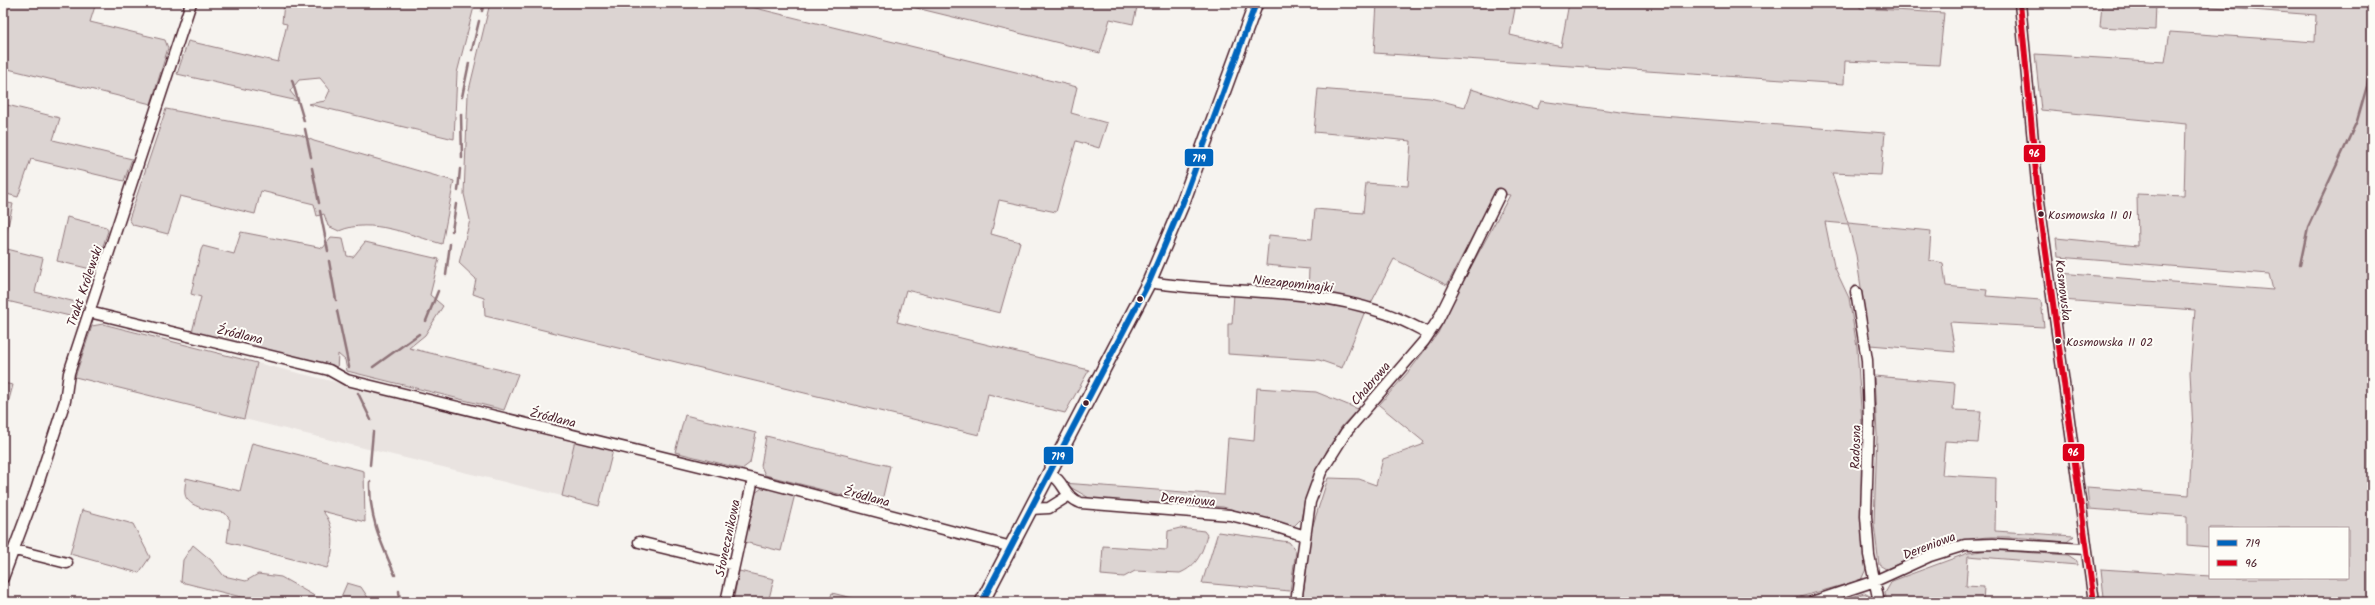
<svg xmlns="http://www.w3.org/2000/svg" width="2375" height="605" font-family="Kalam,sans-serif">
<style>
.built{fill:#e9e3e0}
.green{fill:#dcd4d2;stroke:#937a7e}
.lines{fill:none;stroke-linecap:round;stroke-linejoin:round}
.stream{stroke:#8e7378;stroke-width:2.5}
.minor-casing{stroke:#4a1f2b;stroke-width:13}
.major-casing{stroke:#4a1f2b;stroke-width:16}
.minor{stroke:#fdfcf7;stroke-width:10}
.major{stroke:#fdfcf7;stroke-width:13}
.bus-1-casing{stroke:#fdfcf7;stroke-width:9}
.bus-2-casing{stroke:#fdfcf7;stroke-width:9}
.bus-1{stroke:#0065bd;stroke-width:6}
.bus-2{stroke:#db001b;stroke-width:6}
.bus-dot{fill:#4a1f2b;stroke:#fdfcf7;stroke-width:1.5}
.labels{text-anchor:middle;stroke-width:4;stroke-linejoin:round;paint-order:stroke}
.bus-label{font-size:12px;fill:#4a1f2b;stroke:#fdfcf7;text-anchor:start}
.street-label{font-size:13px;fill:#4a1f2b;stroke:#fdfcf7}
.line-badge{stroke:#fdfcf7;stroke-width:1.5}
.badge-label{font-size:11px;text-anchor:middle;font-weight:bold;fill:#fff}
</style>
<rect width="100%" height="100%" fill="#f6f3ef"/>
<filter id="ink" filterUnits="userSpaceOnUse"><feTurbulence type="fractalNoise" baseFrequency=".025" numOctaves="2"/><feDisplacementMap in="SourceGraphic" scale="8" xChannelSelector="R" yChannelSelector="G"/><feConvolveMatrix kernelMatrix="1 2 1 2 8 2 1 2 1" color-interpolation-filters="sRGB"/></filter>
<g filter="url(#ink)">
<path class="built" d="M257,363l318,77 -13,56 -318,-77z"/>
<path class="green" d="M3,3h93l-6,19 75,18 3,8 -17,56 -143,-35 -5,14z
M284,3h191l-18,70 -3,66 -146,-35 17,-3 5,-11 -10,-12 -21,2 -9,11 8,10 -121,-27 11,-33 90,21 9,-38 -5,-1z
M490,3h245l342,84 -6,26 36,10 -8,25 -23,-7 -20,71 -57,-12 -8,34 29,8 -20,71 -94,-23 -9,32 192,48 -24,43 -77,-19 -9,41 -494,-119 -1,-18 -11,-4 3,-15 -17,-16 11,-43 -6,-26 4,-100z
M896,3h242l-5,21 -23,-5 -10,34z
M1377,3h139l-6,32 51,12 8,-44h291v5l84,5 -5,52 -94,-4 -1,23 -470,-31z
M2102,3h54l-1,27 -55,-3z
M2161,3h211v599h-209l-59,-4 -3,-29 109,7v2h138v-50h-138v19l-23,-2v-29l-98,-7 -2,-22 102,8 4,-65 -3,-58 5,-62 -133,-10 -3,-27 214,17 -4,-16 -211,-17 -2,-19 82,8 -1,-52 47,2 2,-72 -145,-14 -6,-56 130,8 5,-30 145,10 1,-27z
M1318,89l112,9 35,9 6,-18 66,20 4,-8 94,13 250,19 -4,42 -49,-2 16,50 83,8 -2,29 14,3 3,23 41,4 -1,6 55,4 3,27 -94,-5 5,30 -85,-7 -14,-90 -8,-31 -23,-2 9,44 15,32 8,49 6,93 -2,83 5,46 -5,11 -79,22h-480l10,-74 16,-50 31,1 17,6 7,-26 39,-14 2,-3 -45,-37 31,-35 28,-37 22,-46 50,-92 -15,-2 -48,92 -53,-26 -24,46 -62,-11 1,-25 -43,-4 3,-30 43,4 3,-30 48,4 3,-30 42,3 3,-45 -97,-9z
M3,104l57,14 -7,22 79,19 -8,22 -93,-22 -13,38 -15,-4z
M166,109l135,26 13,6 140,40 -12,63c-32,-9 -71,-27 -103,-13l-11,-5 -4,-12 -7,2 -3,-12 -53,-13 -6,23 -75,-18 -12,38 -35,-9 -4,-6z
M3,202l10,2 -10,44 40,10 -8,34 49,12 -6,14 -75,-18z
M67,217l39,10 2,4 -13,39 -38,-9z
M241,232l82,16 8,-10 12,1 4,17 6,1 12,-15 74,17 -9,36 13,11 -18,29 -16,13 109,26 -14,36 -157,-39 -2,-11 -7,-6 -1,16 -145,-38 9,-35 -10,-3 10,-44 2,-4 31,8z
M1234,293l93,10 38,8 -23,57 -23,-8 -91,-6v-30h4z
M103,324l154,39 -13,56 -169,-42 17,-51z
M1874,376l81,7 -2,27 28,1 -3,32 -33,-2 -3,34 54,3 -1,53 79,5 -7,6c-25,-2 -51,-6 -76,-5 -37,1 -71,18 -105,32l-7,-4 -5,-41 3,-89z
M3,383l10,2 -10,37z
M1257,388l59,4 42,17 -16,17 -15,24 -22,51 -4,18 -8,8 -70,-20 -132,-8 -28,-16 161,12 4,-57 26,3z
M685,415l71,18 -6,30 -8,6 -67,-17z
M766,436l124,30 -9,39 -116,-30 -4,-9z
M575,440l38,10 -14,56 -37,-10z
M252,443l112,28 1,51 -43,-11c14,13 13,41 5,57l-100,-26 3,-22 -5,-7c-11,-2 -38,-5 -40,-19 -1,-5 1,-11 1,-16l54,13z
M765,486l30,8 -14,57 -37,-9 11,-49z
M82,510l51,14 17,33 -11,16 -69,-19z
M1180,528l24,3 3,4c-4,17 -10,31 -27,38l-45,-2 -11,6 -23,-2 2,-29 64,4 1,-19z
M1218,532l71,10 7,9 -6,40 -88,-8z
M193,545l18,15 13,16 22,5 12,-7 23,3 44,25h-64l-80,-20 2,-22z
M1989,550l79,5 9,6v4l-109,-9 -2,30 18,1 -1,15h-96l-2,-9 7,-12 76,-28z
M739,571l35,8 -6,23h-35z
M347,583l14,4 10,15h-43l13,-5z
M832,593l36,9h-39z
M1864,593l8,4 1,5h-35z"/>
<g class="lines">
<path class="stream" d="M482,11l2,-8
M472,50l7,-29
M292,80l12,41
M462,97l7,-34
M461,114l1,44
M305,129l6,28
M312,168l7,35
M458,191l2,-22
M320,211l8,40
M452,231l4,-27
M329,261l7,39
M2300,265l8,-38 49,-106 10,-35 5,-39
M446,275l4,-31
M337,311l12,56
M426,321l12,-30
M373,367l46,-33
M358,393l13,27
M370,465l3,-33
M370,482c-1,36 11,61 25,93
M399,591l1,11"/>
<defs>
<path id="minor" d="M2020,3l18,191 56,408
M1149,282c74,12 158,5 229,29 18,5 34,14 50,22
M1856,292l11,68 2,61 -3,95 3,39 10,47
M89,312l240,58 18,10 406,99 251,66 5,4
M1049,474c16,6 13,22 32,29l149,12 41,10 34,11
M1030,509l19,-1 19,-12
M639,542l95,23
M15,550l52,13
M3,578l33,-88 29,-89 4,-28 122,-370
M726,602l27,-123
M1296,602l14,-100 11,-30 25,-40 78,-91 14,-21 62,-126
M1812,602l63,-21 55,-25 35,-11 28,-1 93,5"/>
<path id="major" d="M982,602l167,-320 34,-80 73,-199"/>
</defs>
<use href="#minor" class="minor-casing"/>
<use href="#major" class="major-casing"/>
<use href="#minor" class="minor"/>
<use href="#major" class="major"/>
<defs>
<path id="bus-1" d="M982,602l167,-320 34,-80 73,-199"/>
<path id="bus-2" d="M2020,3l18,191 56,408"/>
</defs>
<use href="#bus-1" class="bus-1-casing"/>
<use href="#bus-2" class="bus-2-casing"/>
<use href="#bus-1" class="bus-1"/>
<use href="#bus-2" class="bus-2"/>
</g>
</g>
<g class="bus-dot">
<circle cx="2041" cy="214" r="3.5"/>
<circle cx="1140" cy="299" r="3.5"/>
<circle cx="2058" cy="341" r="3.5"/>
<circle cx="1086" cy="403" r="3.5"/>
</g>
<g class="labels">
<g class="bus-label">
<text x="2048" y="219">Kosmowska II 01</text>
<text x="2066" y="346">Kosmowska II 02</text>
</g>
<g class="street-label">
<text transform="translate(1293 283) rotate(6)" y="5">Niezapominajki</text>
<text transform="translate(84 286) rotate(-71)" y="5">Trakt Królewski</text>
<text transform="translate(2064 290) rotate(83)" y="5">Kosmowska</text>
<text transform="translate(240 334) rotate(13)" y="5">Źródlana</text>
<text transform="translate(1370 383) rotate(-49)" y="5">Chabrowa</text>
<text transform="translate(553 417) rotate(14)" y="5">Źródlana</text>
<text transform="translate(1855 447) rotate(-88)" y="5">Radosna</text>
<text transform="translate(867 496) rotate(15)" y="5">Źródlana</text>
<text transform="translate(1188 499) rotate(5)" y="5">Dereniowa</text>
<text transform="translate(727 538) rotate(-78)" y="5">Słonecznikowa</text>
<text transform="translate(1929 545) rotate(-21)" y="5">Dereniowa</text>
</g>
</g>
<g class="line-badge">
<rect x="2023" y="144" width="23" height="19" rx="4" fill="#db001b"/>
<rect x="1184" y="148" width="30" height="19" rx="4" fill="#0065bd"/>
<rect x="2062" y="443" width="23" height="19" rx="4" fill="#db001b"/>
<rect x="1043" y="446" width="31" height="19" rx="4" fill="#0065bd"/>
</g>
<g class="badge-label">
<text x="2034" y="157">96</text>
<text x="1199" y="162">719</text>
<text x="2073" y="456">96</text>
<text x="1058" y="460">719</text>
</g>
<rect width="2375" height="605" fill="none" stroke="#fdfcf7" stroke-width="16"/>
<rect x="8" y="8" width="2359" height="589" fill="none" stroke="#4a1f2b" stroke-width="1.5" filter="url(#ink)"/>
<rect x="2209" y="527" width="140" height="52" fill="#fdfcf7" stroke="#b5a4a5"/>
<rect x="2217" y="540" width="20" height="6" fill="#0065bd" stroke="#b5a4a5"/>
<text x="2245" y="547" font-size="12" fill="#4a1f2b">719</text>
<rect x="2217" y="560" width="20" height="6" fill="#db001b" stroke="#b5a4a5"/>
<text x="2245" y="567" font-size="12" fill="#4a1f2b">96</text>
</svg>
